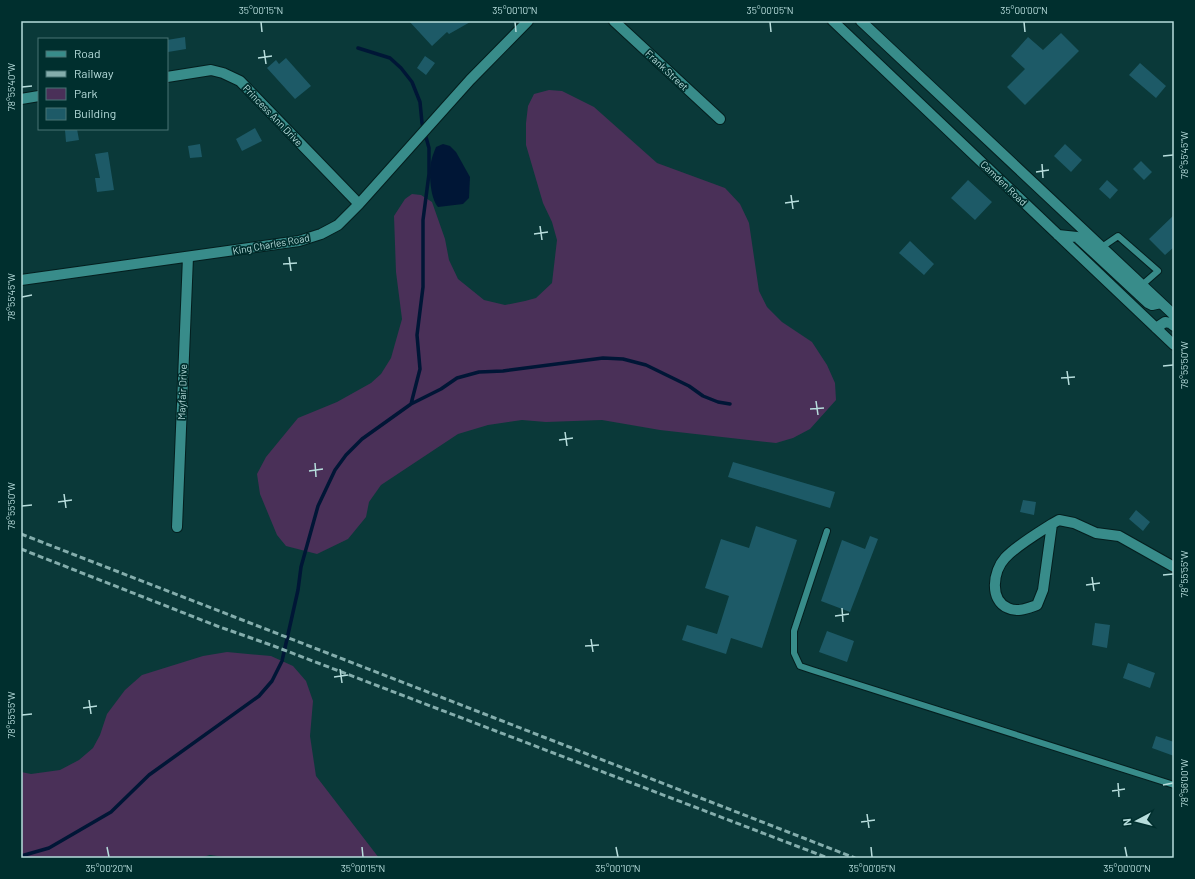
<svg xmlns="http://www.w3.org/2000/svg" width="1195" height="879" font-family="Barlow,sans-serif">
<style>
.green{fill:#4a3058}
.water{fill:#001636}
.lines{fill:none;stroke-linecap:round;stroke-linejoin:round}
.stream{stroke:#001636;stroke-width:3.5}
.building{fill:#1d5a67}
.service-casing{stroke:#041e1e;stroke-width:8}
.minor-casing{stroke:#041e1e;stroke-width:12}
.secondary-casing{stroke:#041e1e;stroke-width:12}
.service{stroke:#388c8a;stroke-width:6}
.minor{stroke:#388c8a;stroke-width:10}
.secondary{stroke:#388c8a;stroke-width:10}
.rail{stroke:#84adac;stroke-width:3;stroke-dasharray:6 3;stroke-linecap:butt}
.ticks{fill:none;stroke:#b7dddc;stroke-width:1.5}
.labels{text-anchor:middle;stroke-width:3.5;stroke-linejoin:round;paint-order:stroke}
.street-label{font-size:10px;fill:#b7dddc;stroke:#002f2e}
.neatline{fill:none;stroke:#b7dddc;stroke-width:1.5}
.ticks-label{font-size:10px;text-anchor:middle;fill:#b7dddc}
</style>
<rect width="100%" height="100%" fill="#0a3939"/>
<path class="green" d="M549,90l13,1 32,16 63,56 68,25 15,16 9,19 10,68 8,16 15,15 30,20 15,23 8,18 1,17 -26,29 -17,9 -17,5 -116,-13 -58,-10 -56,2 -24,-2 -34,5 -30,9 -77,51 -12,17 -3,15 -18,22 -31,15 -31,-8 -9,-11 -17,-41 -3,-20 9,-17 32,-39 39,-16 34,-19 10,-9 10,-16 11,-39 -6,-47 -2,-56 11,-17 7,-5 9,1 11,7 13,37 4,21 9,19 26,21 21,5 20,-4 11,-3 16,-15 5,-43 -5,-18 -9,-19 -17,-58v-22l2,-17 6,-12z
M227,652l44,4 22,10 13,15 7,20 -3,35 6,40 63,82h-148l-21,-3 -11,3h-178v-86l10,2 29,-4 19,-10 14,-12 7,-13 7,-21 18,-24 17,-15 61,-19z"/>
<path class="water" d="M443,144l7,2 6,6 14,25 -1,21 -6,6 -25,3c-8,-9 -9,-33 -7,-45 1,-5 3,-10 5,-15z"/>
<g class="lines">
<path class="stream" d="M358,48l32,10 11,10 11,14 8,20 2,21 7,25v26l-6,46v67l-6,48 3,34 -9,35
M21,856l28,-8 62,-36 38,-37 110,-79 13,-15 10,-20 16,-71 3,-23 17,-61 17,-36 11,-15 16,-16 49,-35 30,-15 16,-11 22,-6 24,-1 100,-13 20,1 23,6 43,21 14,10 15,6 12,2"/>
</g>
<path class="building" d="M409,21h63l-23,13 -2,-2 -15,14z
M1061,33l18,18 -54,54 -18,-18 18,-18 -14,-13 17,-19 15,13z
M185,37l1,12 -18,3 -1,-12z
M425,56l10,7 -9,12 -9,-7z
M286,58l25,28 -16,13 -28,-31 9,-8 3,4z
M1140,63l26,23 -10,12 -27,-23z
M255,128l7,13 -20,10 -6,-12z
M77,129l2,11 -13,2 -1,-12z
M200,144l2,13 -12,1 -2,-12z
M1065,144l17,16 -11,12 -17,-16z
M108,152l6,38 -17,2 -2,-14h5l-5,-24z
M1141,161l11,11 -8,8 -11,-11z
M968,180l24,22 -17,18 -24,-22z
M1107,180l11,10 -8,9 -11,-10z
M1174,215v32l-9,8 -16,-16z
M910,241l24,23 -10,11 -25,-22z
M733,462l102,30 -5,16 -102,-31z
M1023,500l13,2 -2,13 -14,-3z
M1136,510l14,12 -7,9 -14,-12z
M756,526l41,14 -35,108 -31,-10 -5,16 -44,-14 5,-15 30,9 12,-38 -24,-8 16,-49 28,9z
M870,536l8,3 -28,73 -29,-11 21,-61 23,9z
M1095,623l15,2 -3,23 -15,-3z
M827,631l27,10 -7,21 -28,-10z
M1128,663l27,10 -5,15 -27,-10z
M1156,736l18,6v14l-22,-8z"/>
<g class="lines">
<defs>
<path id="service" d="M1102,247l16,-11 40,35 -16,14
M827,531l-33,100v22l6,13 12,4 362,115"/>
<path id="minor" d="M614,21l106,98
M167,77l44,-7 12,3 17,8 119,123
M21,99l18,-3
M21,280l278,-39 22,-7 17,-9 21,-21 111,-124 58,-59
M1052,524l-9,66 -6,15c-9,3 -20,8 -29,3 -19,-8 -15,-37 -3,-50 11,-12 33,-25 47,-34l7,-4 15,3 22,10 23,3 55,31
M177,527l11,-270"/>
<path id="secondary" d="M833,21l341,324
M861,21l313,294
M1058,235l19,2 71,66 4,2 9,-2
M1156,328l9,-6 5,1 4,3"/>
</defs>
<use href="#service" class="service-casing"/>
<use href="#minor" class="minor-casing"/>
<use href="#secondary" class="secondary-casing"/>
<use href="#service" class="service"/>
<use href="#minor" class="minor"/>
<use href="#secondary" class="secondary"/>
<path class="rail" d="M21,534l834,324
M21,549l196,77 54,19 557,213"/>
</g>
<path class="ticks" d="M261,22l1,10M515,22l1,10M770,22l1,10M1024,22l1,10M264,50l2,14M258,58l14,-2M22,87l10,-1M1163,156l10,-1M1042,164l1,14M1036,172l13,-2M791,195l2,14M785,203l14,-2M540,226l2,14M534,234l14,-2M289,257l2,14M283,264l14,-1M22,297l10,-2M1163,366l10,-1M1067,371l2,14M1061,378l14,-1M816,401l2,14M810,409l14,-1M565,432l2,14M559,440l14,-2M315,463l1,14M309,471l14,-2M64,494l2,14M58,502l14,-2M22,506l10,-1M1163,575l10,-1M1092,577l2,14M1086,585l14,-2M842,608l1,14M835,616l14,-2M591,639l2,13M585,646l14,-1M340,669l2,14M334,677l14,-2M89,700l2,14M83,708l14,-2M22,715l10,-1M1118,783l1,14M1163,785l10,-2M1112,791l13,-2M867,814l2,14M861,822l14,-2M107,847l2,10M362,847l1,10M616,847l2,10M871,847l1,10M1125,847l2,10"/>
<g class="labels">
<g class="street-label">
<text transform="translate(667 70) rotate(43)" y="4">Frank Street</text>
<text transform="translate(273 115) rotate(46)" y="4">Princess Ann Drive</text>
<text transform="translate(1004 183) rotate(44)" y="4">Camden Road</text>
<text transform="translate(271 244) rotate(-10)" y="4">King Charles Road</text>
<text transform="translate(182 392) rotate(-88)" y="4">Mayfair Drive</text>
</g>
</g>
<rect width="1195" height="879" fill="none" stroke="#002f2e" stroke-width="44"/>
<rect x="38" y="38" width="130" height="92" fill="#002f2e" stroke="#497574"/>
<rect x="46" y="51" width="20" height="6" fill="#388c8a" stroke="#497574"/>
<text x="74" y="58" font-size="12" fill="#b7dddc">Road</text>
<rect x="46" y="71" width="20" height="6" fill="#84adac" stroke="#497574"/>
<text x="74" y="78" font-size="12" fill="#b7dddc">Railway</text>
<rect x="46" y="88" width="20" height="12" fill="#4a3058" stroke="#497574"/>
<text x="74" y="98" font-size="12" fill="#b7dddc">Park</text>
<rect x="46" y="108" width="20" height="12" fill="#1d5a67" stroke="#497574"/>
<text x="74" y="118" font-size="12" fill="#b7dddc">Building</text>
<g transform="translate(1137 821) rotate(263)" stroke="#002f2e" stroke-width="3" paint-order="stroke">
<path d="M0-3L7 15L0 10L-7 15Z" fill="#b7dddc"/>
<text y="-6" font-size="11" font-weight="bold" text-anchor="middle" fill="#b7dddc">N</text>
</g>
<rect x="22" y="22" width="1151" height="835" class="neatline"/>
<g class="ticks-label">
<text x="261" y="14">35°00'15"N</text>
<text x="515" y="14">35°00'10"N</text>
<text x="770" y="14">35°00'05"N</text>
<text x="1024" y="14">35°00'00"N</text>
<text transform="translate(11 87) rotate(-90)" y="4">78°55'40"W</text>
<text transform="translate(1184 155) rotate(-90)" y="4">78°55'45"W</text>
<text transform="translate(11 297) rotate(-90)" y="4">78°55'45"W</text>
<text transform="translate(1184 365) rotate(-90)" y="4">78°55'50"W</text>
<text transform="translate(11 506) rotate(-90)" y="4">78°55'50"W</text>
<text transform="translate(1184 574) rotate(-90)" y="4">78°55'55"W</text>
<text transform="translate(11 715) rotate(-90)" y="4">78°55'55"W</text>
<text transform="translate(1184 783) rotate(-90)" y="4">78°56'00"W</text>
<text x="109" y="872">35°00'20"N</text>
<text x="363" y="872">35°00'15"N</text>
<text x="618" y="872">35°00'10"N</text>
<text x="872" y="872">35°00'05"N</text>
<text x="1127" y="872">35°00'00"N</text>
</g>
</svg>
